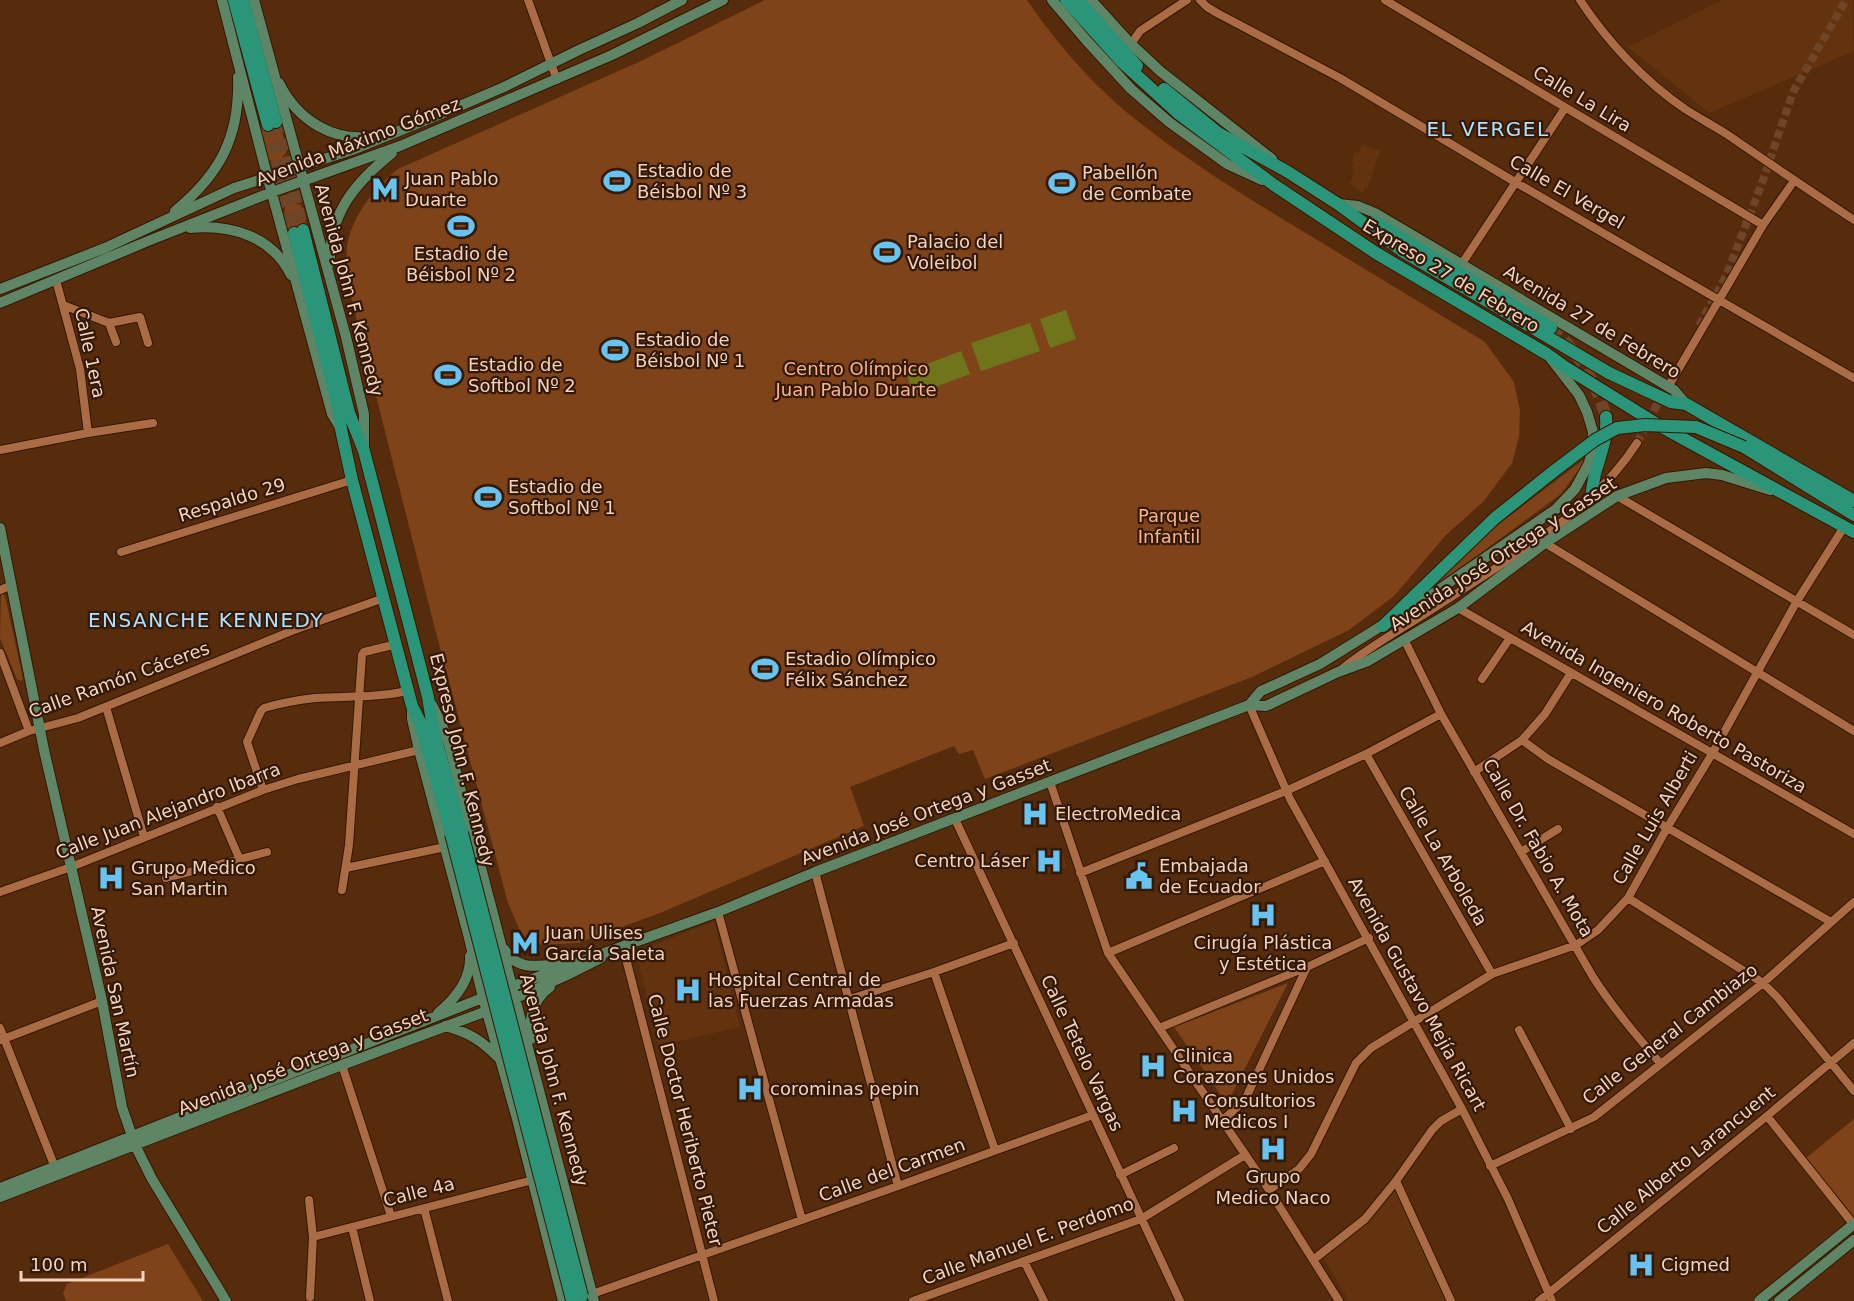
<svg xmlns="http://www.w3.org/2000/svg" width="1854" height="1301" font-family="'DejaVu Sans',sans-serif">
<style>
.built{fill:#63320e}
.green{fill:#7e4319}
.water{fill:#70751b}
.lines{fill:none;stroke-linecap:round;stroke-linejoin:round}
.minor-tunnel{stroke:#6f4527;stroke-width:8;stroke-dasharray:8 4;stroke-linecap:butt}
.highway-tunnel{stroke:#6f4527;stroke-width:12;stroke-dasharray:12 6;stroke-linecap:butt}
.minor-casing{stroke:#351702;stroke-width:10}
.major-casing{stroke:#351702;stroke-width:12}
.highway-casing{stroke:#351702;stroke-width:14}
.minor{stroke:#aa6c45;stroke-width:8}
.major{stroke:#5e8565;stroke-width:10}
.highway{stroke:#2b957a;stroke-width:12}
.highway-bridge-casing{stroke:#351702;stroke-width:14;stroke-linecap:butt}
.highway-bridge{stroke:#2b957a;stroke-width:12}
.labels{text-anchor:middle;stroke-width:4.5;stroke-linejoin:round;paint-order:stroke}
.street-label{font-size:18px;fill:#f6d3bf;stroke:#321908}
.poi-label{font-size:18px;fill:#f6d3bf;stroke:#321908;text-anchor:start}
.park-label{font-size:18px;fill:#fab489;stroke:#321908}
.neighbourhood-label{font-size:20px;letter-spacing:1.5px;fill:#b2e1fb;stroke:#321908}
</style>
<rect width="100%" height="100%" fill="#572c0c"/>
<path class="built" d="M1722,0h131l1,51 -145,62 -81,-66z
M1362,145l18,6 -12,37 -3,-1 -2,6 -13,-9 5,-14 -3,-2 2,-6h-2l2,-10 4,1z
M1060,846l7,21 -29,10 -8,-21z
M714,921l26,106 -82,19 -22,-94z
M1395,1188l51,113h-97l-27,-45z"/>
<path class="green" d="M765,0h262c32,47 71,91 117,126 54,42 112,77 170,112 57,35 114,69 171,104l29,40 6,29 -1,26 -7,26 -28,38 -38,34 -52,61 -45,34 -97,47 -267,102 -12,-29 -14,4 -5,-8 -104,41 14,39 -204,87 -82,30 -42,2 -13,-7 -15,-35 -74,-278 -87,-344c0,-12 -1,-23 0,-34 4,-30 28,-60 51,-78l243,-108z
M279,121l8,29c-4,9 -10,14 -20,9l-8,-32z
M294,203l7,2 6,22 -19,5 -4,-19 2,-7z
M1583,460l-3,8 -19,26 -137,101 57,-57z
M1,593l4,3 18,83 -2,2 -4,-2 -17,-41z
M1288,983l-61,121 -53,-77z
M1854,1119v97h-1l-47,-58z
M168,1244l35,57h-137l-3,-8 4,-9z"/>
<path class="water" d="M1066,310l10,29 -26,9 -10,-29z
M1030,323l10,28 -59,20 -10,-28z
M961,351l9,23 -56,21 -8,-23z"/>
<g class="lines">
<path class="minor-tunnel" d="M1699,326l27,-50 36,-93 31,-91 53,-92
M1637,443l26,-50"/>
<path class="highway-tunnel" d="M276,122l27,108
M268,125l26,108
M1551,328c28,23 45,55 55,89"/>
<defs>
<path id="minor" d="M528,0l29,80
M1200,0l7,7 10,6 123,65 175,104 339,196
M1385,0l378,225
M1580,0c27,41 64,81 105,109 14,9 29,17 43,26 42,29 84,57 126,85
M1131,44l9,-13 47,-31
M1461,265l104,-157
M56,280l24,89 8,64
M63,305l46,18 31,-6 8,26
M109,323l7,19
M1668,387l95,-162 31,-44
M0,450l88,-17 65,-10
M1617,496l237,139
M1545,543l309,188
M121,552l231,-72
M0,590l12,-5
M1458,608l396,226
M1404,639l37,75 152,263c20,31 43,58 67,86
M0,653l29,78
M1343,668c25,-20 53,-36 80,-53 34,-22 68,-43 101,-66 43,-29 84,-61 113,-106
M1482,679l28,-41
M1249,705l41,94 172,310 46,90 44,102
M106,707l38,130
M1522,740l26,19 283,163
M0,743l29,-12 49,-13 216,-88 90,-32
M1366,754l126,220
M1474,772l48,-32 23,-26 26,-41
M1050,782l58,171 156,229 75,119
M263,790l-16,-48 14,-31 3,-3c17,-5 33,-8 51,-10 33,-2 60,0 93,-7
M217,807l23,53
M955,819l225,482
M1521,852l37,-23
M346,868l99,-21
M815,872l83,314
M1080,873l206,-82 80,-37 75,-40
M166,878l101,-26
M342,890l7,-45 13,-190 2,-3 33,-8
M0,892l71,-25 192,-77 35,-11 121,-29
M1628,898l135,85 15,15 76,93
M718,912l84,308
M623,947l91,354
M1108,953l217,-92
M934,972l61,178
M850,999l84,-27 80,-29
M0,1028l56,142
M1159,1028l148,-61 62,-29
M1519,1030l52,99
M1,1040l101,-39
M342,1065l49,151
M1767,1116l87,109
M1223,1120l22,-20 62,-133
M1490,1166l104,-49 169,-134 91,-81
M1120,1175l54,-27
M1396,1181l55,120
M1269,1190l30,-21 12,-15 45,-91 15,-15 121,-74 84,-29 22,-15 30,-32 39,-70 45,-74 85,-153 47,-74
M309,1200l4,37 -3,60
M424,1208l24,93
M352,1227l18,74
M313,1237l220,-57
M1313,1260l52,-41 31,-38 36,-51 9,-9 21,-12
M1024,1261l20,40
M592,1294l306,-108 195,-71
M913,1301l228,-82 104,-64
M1539,1301l228,-185 87,-73"/>
<path id="major" d="M222,0l46,179 64,235 9,15
M254,0l92,337 18,77v33
M1052,0l34,40 45,49 38,33 58,42 35,16
M1091,0l40,44 29,27 112,88
M279,83c19,38 55,60 97,53
M1338,204l20,2 17,7 299,177 12,14
M175,211c45,-37 65,-74 63,-134
M190,228c40,-4 82,8 101,47
M330,263c-1,-50 25,-80 62,-110
M0,289l105,-41 129,-60 118,-38 89,-36 63,-27 75,-37 59,-27 44,-23
M0,303l148,-62 124,-49 128,-46 212,-91 111,-55
M0,528l44,222 58,251 20,106 13,38 17,34 74,122
M432,705l10,20 7,20 145,556
M1249,705l12,-14 59,-27 108,-67 128,-88 19,-20 13,-24 4,-12 1,-21 -6,-20 -8,-17 -28,-36
M412,706v13l7,31 50,188 14,60 34,121 46,182
M504,949c12,22 34,17 55,15
M438,1013c17,-14 33,-34 32,-57
M445,1026c25,7 36,14 55,33
M531,1039c-2,-20 1,-40 19,-52
M0,1188l513,-202 205,-74 97,-40 434,-167 17,1 72,-34 30,-11 90,-53 87,-65 72,-47 49,-18 40,-5 16,2 48,15
M0,1197l342,-132 145,-54 78,-35 36,-18
M1759,1301l95,-77
M1779,1301l75,-61"/>
<path id="highway" d="M234,0l34,125
M243,0l33,122
M1066,0l55,61 58,53 95,71 102,68 171,101 18,13 95,59 194,106
M1078,0l59,66
M1164,89l54,44 70,39 50,32 64,47 207,122 62,29 15,2 168,97
M1375,222l176,106
M303,230l46,183 15,38 43,165 21,81 6,36 28,100
M294,233l45,178 2,18 11,51 60,226 8,16 31,112
M1744,447l110,68
M1591,498c1,-8 2,-16 4,-24 5,-19 13,-36 11,-57
M1383,626l112,-108 59,-47"/>
</defs>
<use href="#minor" class="minor-casing"/>
<use href="#major" class="major-casing"/>
<use href="#highway" class="highway-casing"/>
<use href="#minor" class="minor"/>
<use href="#major" class="major"/>
<use href="#highway" class="highway"/>
<defs>
<path id="highway-bridge" d="M1554,471l41,-31 22,-12 28,-3 51,2 48,20
M462,833l120,463
M451,834l121,466"/>
</defs>
<use href="#highway-bridge" class="highway-bridge-casing"/>
<use href="#highway-bridge" class="highway-bridge"/>
</g>
<defs>
<symbol id="stadium-bare" viewBox="-9 -9 18 18"><path d="M0-5a6.5 5 0 1 0 0 10a6.5 5 0 1 0 0-10ZM-3.5-1.8h7v3.6h-7Z" fill="#69c3f1" stroke="#321908" stroke-width="2.5" paint-order="stroke"/></symbol>
<symbol id="metro-bare" viewBox="-9 -9 18 18"><path d="M-5.5 5V-5H-3L0 0L3-5H5.5V5H3V-.5L0 4L-3-.5V5Z" fill="#69c3f1" stroke="#321908" stroke-width="2.5" paint-order="stroke"/></symbol>
<symbol id="hospital-bare" viewBox="-9 -9 18 18"><path d="M-5-5h3v3.5h4V-5h3V5h-3V1.5h-4V5h-3Z" fill="#69c3f1" stroke="#321908" stroke-width="2.5" paint-order="stroke"/></symbol>
<symbol id="civic-bare" viewBox="-9 -9 18 18"><path d="M-.6-6.5H3V-4.5H.6V-3L4-1V1h2V6H-6V1h2V-1L-.6-3ZM-1.2 2.5V6h2.4V2.5Z" fill="#69c3f1" stroke="#321908" stroke-width="2.5" paint-order="stroke"/></symbol>
</defs>
<g fill-rule="evenodd">
<use href="#stadium-bare" x="598" y="162" width="38" height="38"/>
<use href="#stadium-bare" x="1043" y="164" width="38" height="38"/>
<use href="#metro-bare" x="366" y="170" width="38" height="38"/>
<use href="#stadium-bare" x="442" y="207" width="38" height="38"/>
<use href="#stadium-bare" x="868" y="233" width="38" height="38"/>
<use href="#stadium-bare" x="596" y="331" width="38" height="38"/>
<use href="#stadium-bare" x="429" y="356" width="38" height="38"/>
<use href="#stadium-bare" x="469" y="478" width="38" height="38"/>
<use href="#stadium-bare" x="746" y="650" width="38" height="38"/>
<use href="#hospital-bare" x="1016" y="795" width="38" height="38"/>
<use href="#hospital-bare" x="1030" y="842" width="38" height="38"/>
<use href="#civic-bare" x="1120" y="857" width="38" height="38"/>
<use href="#hospital-bare" x="92" y="859" width="38" height="38"/>
<use href="#hospital-bare" x="1244" y="896" width="38" height="38"/>
<use href="#metro-bare" x="506" y="924" width="38" height="38"/>
<use href="#hospital-bare" x="669" y="971" width="38" height="38"/>
<use href="#hospital-bare" x="1134" y="1047" width="38" height="38"/>
<use href="#hospital-bare" x="731" y="1070" width="38" height="38"/>
<use href="#hospital-bare" x="1165" y="1092" width="38" height="38"/>
<use href="#hospital-bare" x="1254" y="1130" width="38" height="38"/>
<use href="#hospital-bare" x="1622" y="1246" width="38" height="38"/>
</g>
<g class="labels">
<g class="street-label">
<text transform="translate(1582 99) rotate(31)" y="6">Calle La Lira</text>
<text transform="translate(358 142) rotate(-21)" y="6">Avenida Máximo Gómez</text>
<text transform="translate(1567 192) rotate(30)" y="6">Calle El Vergel</text>
<text transform="translate(1451 276) rotate(31)" y="6">Expreso 27 de Febrero</text>
<text transform="translate(349 290) rotate(75)" y="6">Avenida John F. Kennedy</text>
<text transform="translate(1592 322) rotate(31)" y="6">Avenida 27 de Febrero</text>
<text transform="translate(90 353) rotate(78)" y="6">Calle 1era</text>
<text transform="translate(232 500) rotate(-17)" y="6">Respaldo 29</text>
<text transform="translate(1503 554) rotate(-33)" y="6">Avenida José Ortega y Gasset</text>
<text transform="translate(119 680) rotate(-20)" y="6">Calle Ramón Cáceres</text>
<text transform="translate(1664 707) rotate(30)" y="6">Avenida Ingeniero Roberto Pastoriza</text>
<text transform="translate(462 760) rotate(76)" y="6">Expreso John F. Kennedy</text>
<text transform="translate(168 811) rotate(-21)" y="6">Calle Juan Alejandro lbarra</text>
<text transform="translate(926 812) rotate(-21)" y="6">Avenida José Ortega y Gasset</text>
<text transform="translate(1655 818) rotate(-60)" y="6">Calle Luis Alberti</text>
<text transform="translate(1538 848) rotate(60)" y="6">Calle Dr. Fabio A. Mota</text>
<text transform="translate(1443 856) rotate(60)" y="6">Calle La Arboleda</text>
<text transform="translate(115 992) rotate(78)" y="6">Avenida San Martín</text>
<text transform="translate(1417 994) rotate(61)" y="6">Avenida Gustavo Mejía Ricart</text>
<text transform="translate(1670 1034) rotate(-38)" y="6">Calle General Cambiazo</text>
<text transform="translate(1082 1053) rotate(65)" y="6">Calle Tetelo Vargas</text>
<text transform="translate(303 1062) rotate(-21)" y="6">Avenida José Ortega y Gasset</text>
<text transform="translate(554 1080) rotate(75)" y="6">Avenida John F. Kennedy</text>
<text transform="translate(685 1120) rotate(76)" y="6">Calle Doctor Heriberto Pieter</text>
<text transform="translate(1686 1160) rotate(-39)" y="6">Calle Alberto Larancuent</text>
<text transform="translate(892 1170) rotate(-20)" y="6">Calle del Carmen</text>
<text transform="translate(419 1192) rotate(-14)" y="6">Calle 4a</text>
<text transform="translate(1028 1241) rotate(-20)" y="6">Calle Manuel E. Perdomo</text>
</g>
<g class="poi-label">
<text x="637" y="177">Estadio de<tspan x="637" dy="21">Béisbol Nº 3</tspan></text>
<text x="1082" y="179">Pabellón<tspan x="1082" dy="21">de Combate</tspan></text>
<text x="405" y="185">Juan Pablo<tspan x="405" dy="21">Duarte</tspan></text>
<text x="907" y="248">Palacio del<tspan x="907" dy="21">Voleibol</tspan></text>
<text x="461" y="260" text-anchor="middle">Estadio de<tspan x="461" dy="21">Béisbol Nº 2</tspan></text>
<text x="635" y="346">Estadio de<tspan x="635" dy="21">Béisbol Nº 1</tspan></text>
<text x="468" y="371">Estadio de<tspan x="468" dy="21">Softbol Nº 2</tspan></text>
<text x="508" y="493">Estadio de<tspan x="508" dy="21">Softbol Nº 1</tspan></text>
<text x="785" y="665">Estadio Olímpico<tspan x="785" dy="21">Félix Sánchez</tspan></text>
<text x="1055" y="820">ElectroMedica</text>
<text x="1029" y="867" text-anchor="end">Centro Láser</text>
<text x="1159" y="872">Embajada<tspan x="1159" dy="21">de Ecuador</tspan></text>
<text x="131" y="874">Grupo Medico<tspan x="131" dy="21">San Martin</tspan></text>
<text x="545" y="939">Juan Ulises<tspan x="545" dy="21">García Saleta</tspan></text>
<text x="1263" y="949" text-anchor="middle">Cirugía Plástica<tspan x="1263" dy="21">y Estética</tspan></text>
<text x="708" y="986">Hospital Central de<tspan x="708" dy="21">las Fuerzas Armadas</tspan></text>
<text x="1173" y="1062">Clinica<tspan x="1173" dy="21">Corazones Unidos</tspan></text>
<text x="770" y="1095">corominas pepin</text>
<text x="1204" y="1107">Consultorios<tspan x="1204" dy="21">Medicos I</tspan></text>
<text x="1273" y="1183" text-anchor="middle">Grupo<tspan x="1273" dy="21">Medico Naco</tspan></text>
<text x="1661" y="1271">Cigmed</text>
</g>
<g class="park-label">
<text x="856" y="375">Centro Olímpico<tspan x="856" dy="21">Juan Pablo Duarte</tspan></text>
<text x="1169" y="522">Parque<tspan x="1169" dy="21">Infantil</tspan></text>
</g>
<g class="neighbourhood-label">
<text x="1488" y="136">EL VERGEL</text>
<text x="206" y="627">ENSANCHE KENNEDY</text>
</g>
</g>
<path d="M21 1271v9h122v-9" fill="none" stroke="#f6d3bf" stroke-width="3"/>
<text x="30" y="1271" font-size="18" fill="#f6d3bf" stroke="#321908" stroke-width="4.5" paint-order="stroke">100 m</text>
</svg>
